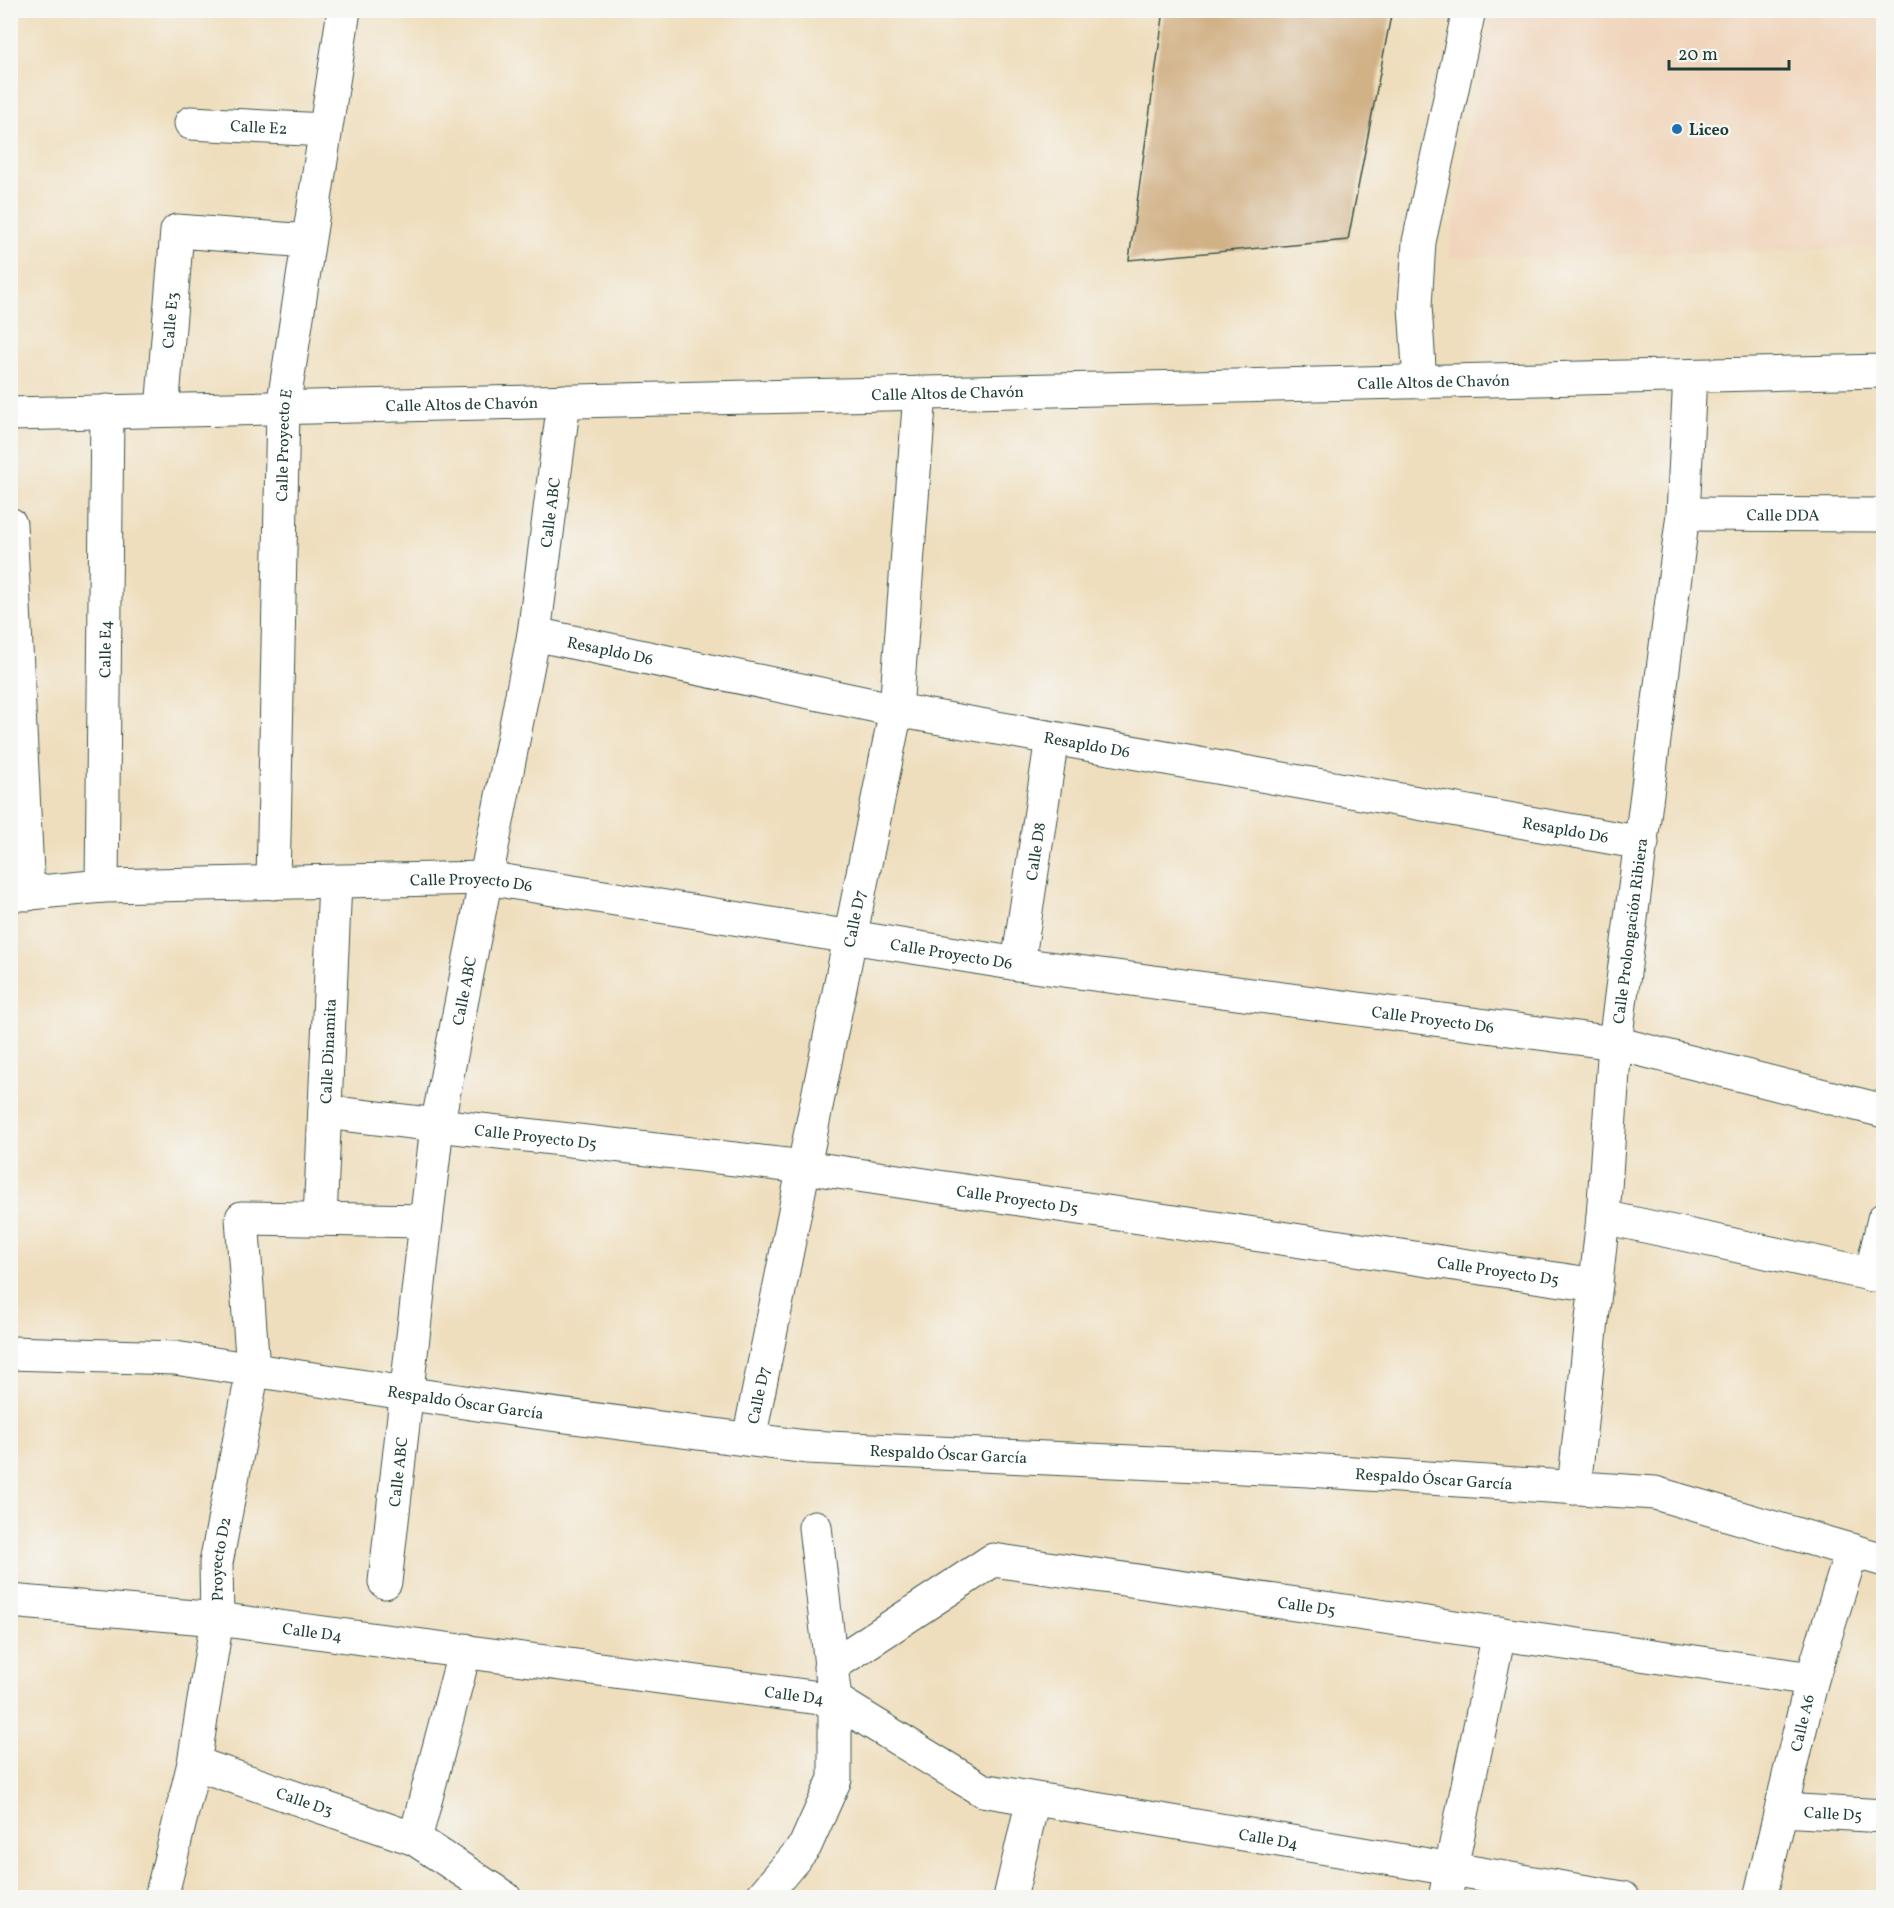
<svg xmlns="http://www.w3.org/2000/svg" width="1894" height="1908" font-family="Vollkorn,serif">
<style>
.built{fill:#f0d5bc}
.building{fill:#d1b186}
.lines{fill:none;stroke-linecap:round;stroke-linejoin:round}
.street-casing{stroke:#3e5549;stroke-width:35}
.street{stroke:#fff;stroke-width:33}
.poi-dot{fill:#1f6fb2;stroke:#f6f6f2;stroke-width:2}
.labels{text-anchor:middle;stroke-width:5;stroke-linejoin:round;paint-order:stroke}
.street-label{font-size:16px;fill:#1f3d34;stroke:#f6f6f2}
.poi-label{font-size:16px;font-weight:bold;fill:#1f3d34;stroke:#f6f6f2;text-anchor:start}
</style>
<rect width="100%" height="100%" fill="#f6f6f2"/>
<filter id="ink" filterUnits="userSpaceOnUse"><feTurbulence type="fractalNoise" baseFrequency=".0167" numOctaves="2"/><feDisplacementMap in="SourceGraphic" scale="12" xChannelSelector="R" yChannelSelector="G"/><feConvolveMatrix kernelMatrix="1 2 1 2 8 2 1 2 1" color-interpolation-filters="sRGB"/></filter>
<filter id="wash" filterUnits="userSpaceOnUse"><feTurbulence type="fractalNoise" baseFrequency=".008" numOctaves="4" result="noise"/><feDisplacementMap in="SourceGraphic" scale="24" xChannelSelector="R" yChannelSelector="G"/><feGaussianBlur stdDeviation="1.35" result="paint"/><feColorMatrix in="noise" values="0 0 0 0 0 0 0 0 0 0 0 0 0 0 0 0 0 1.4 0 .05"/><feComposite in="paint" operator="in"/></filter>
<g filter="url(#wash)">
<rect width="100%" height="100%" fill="#efdebd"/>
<path class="built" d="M1490,11h393v237l-435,10z"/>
<g id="blocks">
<path class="building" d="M1164,10h228l-44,230 -219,20z"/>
</g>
</g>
<g filter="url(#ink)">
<use href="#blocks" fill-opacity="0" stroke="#3e5549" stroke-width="1.5"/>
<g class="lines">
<defs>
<g id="street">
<path id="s1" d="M191,123l134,7"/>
<path d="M1420,382l-5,-76 4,-64 50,-232"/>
<path id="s2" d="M162,410l15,-179 131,10"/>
<path id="s3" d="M10,414l1874,-43"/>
<path id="s4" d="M1683,514l201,1"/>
<path d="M10,524l18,370"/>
<path id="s5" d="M534,634l362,76 746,133"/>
<path id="s6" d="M273,883l10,-475 61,-398"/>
<path id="s7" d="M102,886l5,-475"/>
<path id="s8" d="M10,895l92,-9 384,-8 532,86 597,79 269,68"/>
<path id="s9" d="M1018,964l34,-226"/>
<path id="s10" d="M325,1112l479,55 792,118"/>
<path d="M1603,1217l281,60"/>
<path id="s11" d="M320,1219l15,-337"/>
<path d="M1871,1275l13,-56"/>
<path id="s12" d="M10,1353l165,5 322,49 310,40 501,23 347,23 229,67"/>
<path id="s13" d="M749,1439l147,-729 24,-317"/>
<path id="s14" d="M1574,1488l29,-271 12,-174 68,-529 7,-138"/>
<path id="s15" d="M385,1582l52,-456 97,-492 30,-233"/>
<path id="s16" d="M10,1601l207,18 618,81 147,90 641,108"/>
<path id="s17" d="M830,1667l163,-107 819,119"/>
<path id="s18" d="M194,1763l221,76 90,59"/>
<path id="s19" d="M1782,1810l102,6"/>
<path d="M415,1839l50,-189"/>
<path id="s20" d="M161,1898l33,-135 23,-144 -1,-56 37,-193 -11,-152 184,3"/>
<path d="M761,1898l44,-52 30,-67v-79l-20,-173"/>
<path d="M1010,1898l23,-99"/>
<path d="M1445,1898l54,-265"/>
<path id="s21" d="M1760,1898l52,-219 40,-129"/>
</g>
</defs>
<use href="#street" class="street-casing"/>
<use href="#street" class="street"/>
</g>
</g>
<circle class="poi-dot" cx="1677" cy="129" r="6"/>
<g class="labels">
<g class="street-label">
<text dy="6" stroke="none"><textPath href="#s1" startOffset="68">Calle E2</textPath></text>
<text dy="6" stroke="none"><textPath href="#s2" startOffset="90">Calle E3</textPath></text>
<text dy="6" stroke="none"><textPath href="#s3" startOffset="1424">Calle Altos de Chavón</textPath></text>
<text dy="6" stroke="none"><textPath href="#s3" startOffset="938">Calle Altos de Chavón</textPath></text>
<text dy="6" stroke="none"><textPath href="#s3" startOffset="452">Calle Altos de Chavón</textPath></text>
<text dy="6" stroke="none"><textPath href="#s6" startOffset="438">Calle Proyecto E</textPath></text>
<text dy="6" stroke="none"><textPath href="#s15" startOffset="1083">Calle ABC</textPath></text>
<text dy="6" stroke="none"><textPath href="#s4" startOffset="100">Calle DDA</textPath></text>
<text dy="6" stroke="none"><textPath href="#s7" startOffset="237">Calle E4</textPath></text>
<text dy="6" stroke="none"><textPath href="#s5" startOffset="78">Resapldo D6</textPath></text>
<text dy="6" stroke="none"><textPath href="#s5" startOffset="564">Resapldo D6</textPath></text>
<text dy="6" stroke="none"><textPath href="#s5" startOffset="1050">Resapldo D6</textPath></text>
<text dy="6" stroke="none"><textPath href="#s9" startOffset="114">Calle D8</textPath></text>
<text dy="6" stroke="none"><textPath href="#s8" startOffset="462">Calle Proyecto D6</textPath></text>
<text dy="6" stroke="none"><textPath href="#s13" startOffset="531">Calle D7</textPath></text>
<text dy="6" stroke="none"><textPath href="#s14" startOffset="560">Calle Prolongación Ribiera</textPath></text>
<text dy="6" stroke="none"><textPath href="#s8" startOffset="948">Calle Proyecto D6</textPath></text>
<text dy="6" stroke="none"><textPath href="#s15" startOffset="597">Calle ABC</textPath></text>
<text dy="6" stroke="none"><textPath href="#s8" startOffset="1434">Calle Proyecto D6</textPath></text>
<text dy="6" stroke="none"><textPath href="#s11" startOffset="168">Calle Dinamita</textPath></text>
<text dy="6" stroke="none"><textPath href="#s10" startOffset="212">Calle Proyecto D5</textPath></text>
<text dy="6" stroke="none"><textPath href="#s10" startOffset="698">Calle Proyecto D5</textPath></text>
<text dy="6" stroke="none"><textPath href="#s10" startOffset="1184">Calle Proyecto D5</textPath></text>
<text dy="6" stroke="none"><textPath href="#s13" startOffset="45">Calle D7</textPath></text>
<text dy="6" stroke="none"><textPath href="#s12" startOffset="459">Respaldo Óscar García</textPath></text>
<text dy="6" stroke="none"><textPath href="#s12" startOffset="945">Respaldo Óscar García</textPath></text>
<text dy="6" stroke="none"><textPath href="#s15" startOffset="111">Calle ABC</textPath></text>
<text dy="6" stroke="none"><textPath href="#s12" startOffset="1431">Respaldo Óscar García</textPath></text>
<text dy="6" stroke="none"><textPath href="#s20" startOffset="345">Proyecto D2</textPath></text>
<text dy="6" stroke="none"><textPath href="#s17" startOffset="512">Calle D5</textPath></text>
<text dy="6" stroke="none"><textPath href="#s16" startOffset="304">Calle D4</textPath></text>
<text dy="6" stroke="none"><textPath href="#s16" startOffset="790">Calle D4</textPath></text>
<text dy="6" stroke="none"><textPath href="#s21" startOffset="180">Calle A6</textPath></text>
<text dy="6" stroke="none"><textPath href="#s18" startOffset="117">Calle D3</textPath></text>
<text dy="6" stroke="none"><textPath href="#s19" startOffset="51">Calle D5</textPath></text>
<text dy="6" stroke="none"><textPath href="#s16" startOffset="1294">Calle D4</textPath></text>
</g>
<g class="poi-label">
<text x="1689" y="135">Liceo</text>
</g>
</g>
<rect width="1894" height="1908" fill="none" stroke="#f6f6f2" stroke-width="36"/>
<path d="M1669 60v9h120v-9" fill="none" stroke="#1f3d34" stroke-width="3"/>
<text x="1678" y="60" font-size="18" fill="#1f3d34" stroke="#f6f6f2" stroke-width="4.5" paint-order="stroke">20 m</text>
</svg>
